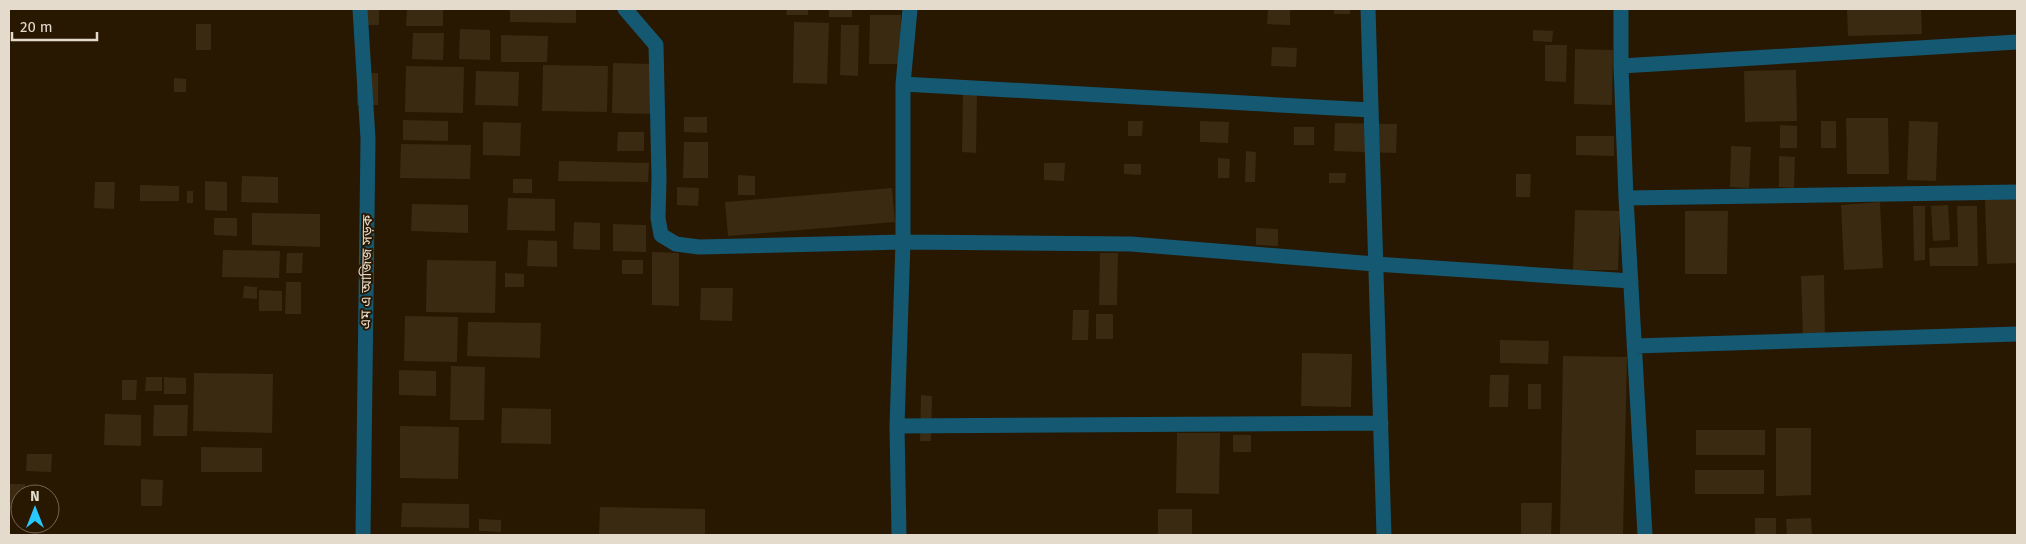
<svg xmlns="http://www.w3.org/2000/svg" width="2026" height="544" font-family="'Fira Sans','Noto Sans Bengali',sans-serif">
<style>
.building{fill:#3a2a11}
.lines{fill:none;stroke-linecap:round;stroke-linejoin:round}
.minor{stroke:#145871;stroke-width:15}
.labels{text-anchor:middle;stroke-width:4;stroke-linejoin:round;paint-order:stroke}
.street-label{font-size:14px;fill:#e5dbcc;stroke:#281801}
</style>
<rect width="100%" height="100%" fill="#281801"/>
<path class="building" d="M361,9h18v16h-18z
M407,9h36v17h-37z
M510,9h66v14l-66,-1z
M787,9h21v6h-22z
M829,9h23v8h-23z
M1268,9h22v16l-23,-1z
M1334,9h16v5h-16z
M1847,9h74l1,25 -74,2z
M870,15h31l-1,49h-31z
M794,22l35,1 -2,61 -34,-1z
M196,24h15v26h-15z
M841,25h18l-1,51 -18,-1z
M460,29l30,1v30l-31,-1z
M1533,30l20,1 -1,11 -19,-1z
M413,33h31l-1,27 -31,-1z
M501,35l47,1 -1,26h-46z
M1545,45h22l-1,37 -21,-1z
M1272,47l25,1 -1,19 -25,-1z
M1575,49l38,1 -1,55 -38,-1z
M613,63l40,1 -1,50 -40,-1z
M543,65l65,1 -1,46 -65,-1z
M406,66l58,1 -1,46 -58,-1z
M1796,70l1,51 -52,1 -1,-51z
M476,71l43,1 -1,34 -43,-1z
M357,73h21v32h-21z
M174,78l12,1v13h-12z
M963,92l14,1 -1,60 -14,-1z
M684,117h23v16l-23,-1z
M1846,118h42l1,56h-42z
M403,120l45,1v20l-45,-1z
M1128,121h15l-1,15h-14z
M1200,121l29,1 -1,21 -28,-1z
M1821,121h15v27h-15z
M1909,121l29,1 -2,59 -29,-1z
M483,122l38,1 -1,33 -37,-1z
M1335,123l62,1 -1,29 -62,-2z
M1780,125l17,1v22h-17z
M1294,127h20v18h-20z
M618,132h26v19h-27z
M1576,136h38v20l-38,-1z
M684,142h24v36h-25z
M401,144l70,1 -1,34 -70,-1z
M1731,146l20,1 -2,41 -19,-1z
M1246,151l10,1 -1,30h-10z
M1779,156l16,1 -1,31 -15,-1z
M1218,158l12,1 -1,19h-11z
M559,161l90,2 -1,19 -90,-1z
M1044,163h21l-1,18 -20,-1z
M1124,164h17v11l-17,-1z
M1329,173h17l-1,10h-16z
M1516,174h15l-1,23h-14z
M738,175l17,1v19h-17z
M242,176l36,1v26l-37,-1z
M513,179h19v14h-19z
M205,181l22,1v29l-22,-1z
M95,182h20l-1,27 -20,-1z
M140,185l39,1v15h-39z
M677,187l22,1 -1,18 -21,-1z
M892,188l3,34 -167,14 -3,-34z
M187,191h6v12h-6z
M508,198l47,1v32l-48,-1z
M2017,199v64l-30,1 -2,-64z
M1880,202l3,66 -39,2 -3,-65z
M412,204l56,1v28l-57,-2z
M1948,205l2,35 -17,1 -2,-35z
M1913,206h12v54l-11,1z
M1957,206h20l1,60h-48l-1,-18 29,-1z
M1575,210l45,1 -2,59h-45z
M1685,211h43l-1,63h-42z
M252,213l68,1v33l-68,-2z
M214,218h23v18l-23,-1z
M574,222l26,1v27l-27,-1z
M613,224l33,1v27l-33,-1z
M1256,228l22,1v17l-22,-1z
M528,240l29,1v26l-30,-1z
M223,250l57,1 -1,27 -57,-1z
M652,252l27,1v53l-27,-1z
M287,253h16l-1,20h-16z
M1100,253h18l-1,52h-18z
M427,260l69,1 -1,52 -69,-1z
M622,260h21v14h-21z
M505,273l19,1v13h-19z
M1824,275l1,63h-22l-2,-62z
M286,282h15v32h-16z
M244,286l13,1v12l-14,-1z
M701,288h32l-1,33 -32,-1z
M259,290l23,1v20h-23z
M1073,310h16l-1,30h-16z
M1096,314h17v25h-17z
M405,316l53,1 -1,45 -53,-1z
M468,322l73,1 -1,35 -73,-2z
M1500,340l49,1 -1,23 -48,-1z
M1302,353l50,1 -1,53 -50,-1z
M1563,356l64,1 -4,178h-63z
M451,366l34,1 -1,53h-34z
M399,370l37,1v25l-37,-1z
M194,373l79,1 -1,59 -79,-2z
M1490,375h19l-1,32h-19z
M146,377h16v14h-17z
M164,377l22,1v16h-22z
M122,380h15l-1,20h-14z
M1528,384h13v25h-13z
M921,395l11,1 -1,45h-11z
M154,405h34l-1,31h-34z
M502,408l49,1v35l-50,-1z
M105,414l36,1v31l-37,-1z
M400,426l59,1 -1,52 -58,-1z
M1776,428h35v67l-35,1z
M1696,430h69v25h-69z
M1177,433h43l-1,61 -43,-1z
M1233,435h18v17h-18z
M201,447l61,1v24h-61z
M27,454h25l-1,18 -25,-1z
M1695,470h69v24h-69z
M141,479l22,1 -1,26h-21z
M9,484h16v10h-5v14h-11z
M402,503l67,1v24l-68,-1z
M1521,503h31l-1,32h-30z
M600,507l105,2v26h-106z
M1158,509h34v26h-34z
M1755,518h21v17h-21z
M1811,518l1,17h-25l-1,-16z
M479,519l22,1v12l-22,-1z"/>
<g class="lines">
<path class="minor" d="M360,9l8,130 -5,396
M625,9l31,36 3,133 -1,40 3,17 15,9 23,3 204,-5 228,2 244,20 256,17
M1368,9l16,526
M1621,9v57l5,132 19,337
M1621,66l396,-24
M903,84l468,26
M1626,198l391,-6
M1634,346l383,-12
M897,426l484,-3
M899,535l-2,-109 6,-184v-158l7,-75"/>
</g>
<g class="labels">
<g class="street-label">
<text transform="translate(366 272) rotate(-89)" y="5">এম এ আজিজ সড়ক</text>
</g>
</g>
<rect width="2026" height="544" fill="none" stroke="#e5dbcc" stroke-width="20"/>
<g transform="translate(35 509)"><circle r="24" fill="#281801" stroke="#746652"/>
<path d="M0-4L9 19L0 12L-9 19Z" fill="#28c8ff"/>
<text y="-8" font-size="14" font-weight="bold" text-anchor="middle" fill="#e5dbcc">N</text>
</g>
<path d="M12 32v8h85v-8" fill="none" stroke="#e5dbcc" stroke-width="2.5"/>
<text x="20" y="32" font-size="15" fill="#e5dbcc" stroke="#281801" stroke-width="4" paint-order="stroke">20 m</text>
</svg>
